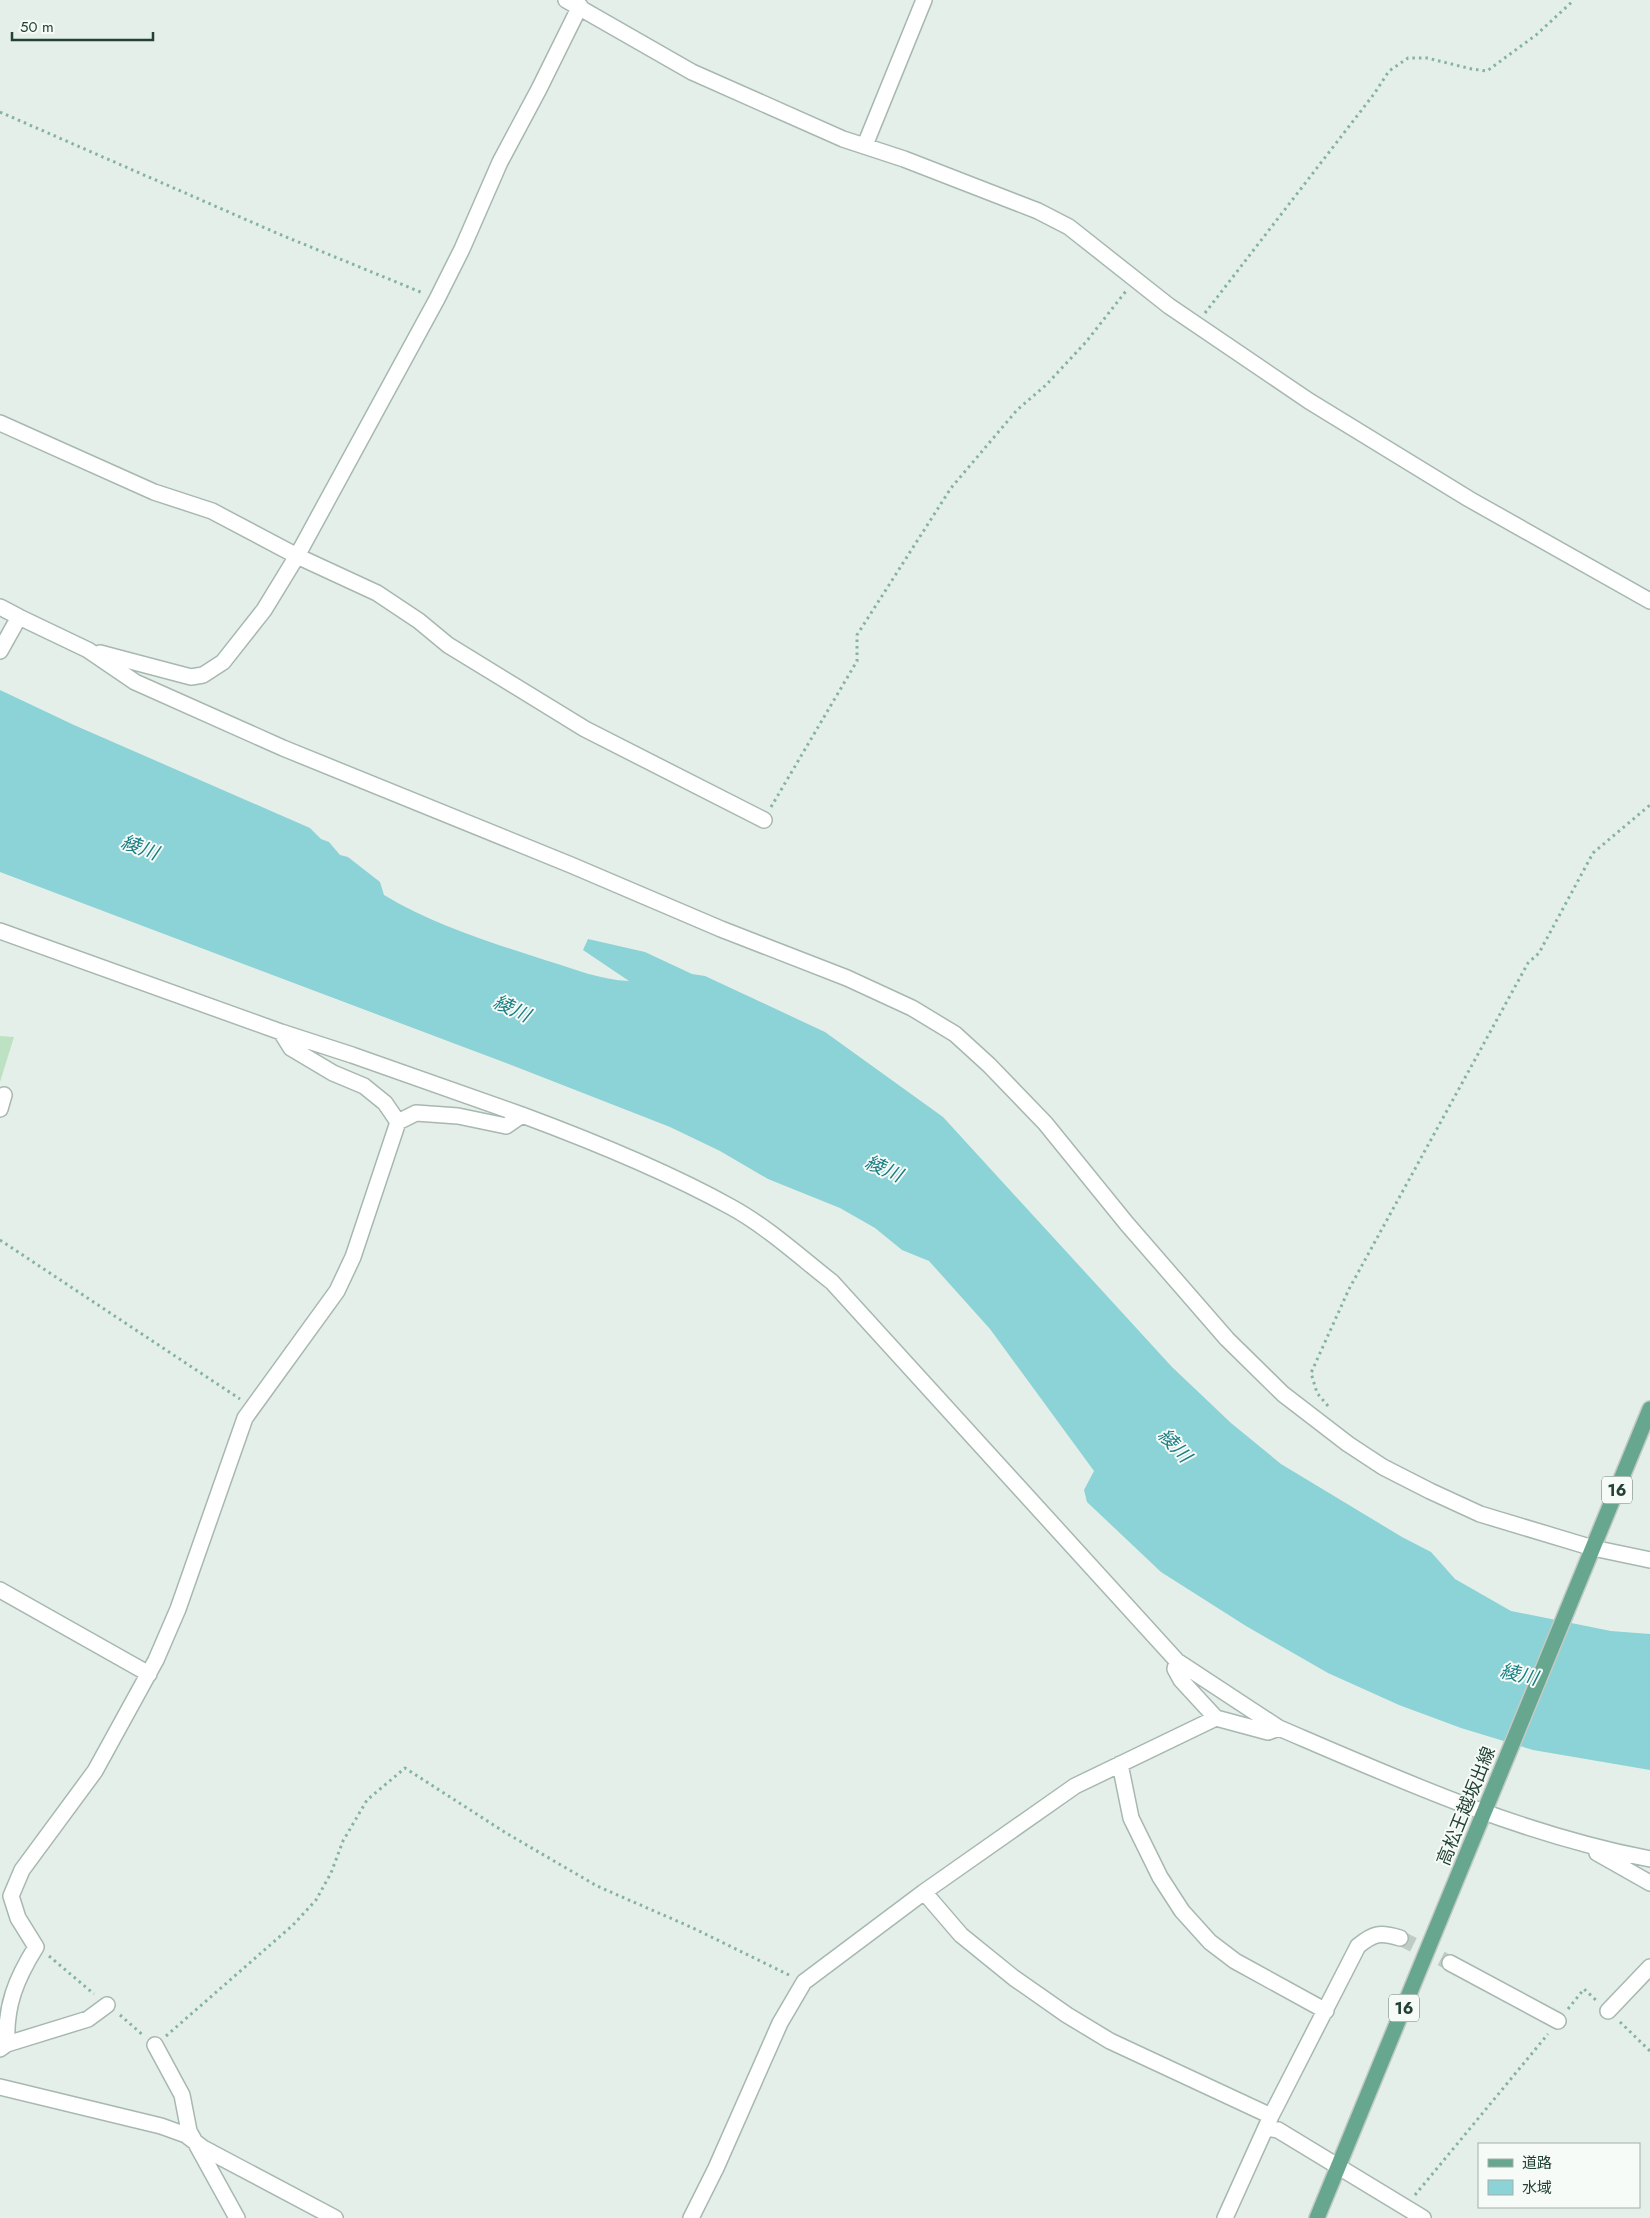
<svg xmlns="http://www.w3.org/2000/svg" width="1650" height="2218" font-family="Jost,'Noto Sans JP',sans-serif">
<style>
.green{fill:#bde1c3}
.water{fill:#8bd3d6}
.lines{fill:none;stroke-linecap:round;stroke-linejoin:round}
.minor-tunnel{stroke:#beccc5;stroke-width:15;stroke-dasharray:15 8;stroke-linecap:butt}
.minor-casing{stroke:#a7b8b0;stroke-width:18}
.major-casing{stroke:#c1cac7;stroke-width:18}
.path{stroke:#84b49f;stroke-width:3;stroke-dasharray:2.5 4;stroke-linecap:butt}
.minor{stroke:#fff;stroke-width:15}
.major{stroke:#67a78f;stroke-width:15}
.labels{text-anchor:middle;stroke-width:4;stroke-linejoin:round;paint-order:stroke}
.shield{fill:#f6fbf8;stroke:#627a70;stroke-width:1}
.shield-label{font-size:16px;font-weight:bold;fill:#234236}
.street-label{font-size:18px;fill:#234236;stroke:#f6fbf8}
.water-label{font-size:19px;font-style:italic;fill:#187d82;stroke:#f6fbf8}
</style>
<rect width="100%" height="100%" fill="#e5efe9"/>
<path class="green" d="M0,1036l14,1 -14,45z"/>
<path class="water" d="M0,690l74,35 236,103 11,11 8,3 11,13 8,2 32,25 4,13c50,30 108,48 164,66 26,8 53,19 81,20l-46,-31 5,-11 57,13 47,22 13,2 120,56 118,85 229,250 59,56 50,41 121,73 29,15 24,27 56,32 100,20 39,3v136l-117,-20 -72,-22 -62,-23 -71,-32 -82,-47 -85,-54 -74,-70 -3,-12 10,-19 -104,-142 -61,-68 -27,-11 -27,-22 -35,-20 -72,-29 -48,-28 -50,-24 -151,-59 -519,-196z"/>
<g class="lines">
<path class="minor-tunnel" d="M1400,1938l50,25"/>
<defs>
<path id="minor" d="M566,0l126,72 151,67 61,20 134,52 31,16 100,79 140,95 160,98 181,102
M865,145l59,-145
M0,423l154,69 58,19 85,45 80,37 42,28 29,24 137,84 179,91
M0,607l19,10
M0,651l19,-34 69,33 47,32 148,66 288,117 150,64 126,49 65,30 43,26 34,31 56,58 82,101 100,115 56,55 65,50 35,23 47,24 50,23 113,34 57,12
M100,653l91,24 12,-2 20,-13 41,-52 33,-54 140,-257 25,-50 38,-87 39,-73 41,-83
M0,931l281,101 10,16 42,25 31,13 21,17 13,19
M281,1032l71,23 170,60
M0,1109l4,-14
M0,1590l149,84
M1177,1661l102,67
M1120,1764l11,54 29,59 22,34 28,31 25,19 91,50
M1597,1853l53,30
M924,1892l37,43 53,43 53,37 43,26 161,75
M1450,1963l108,58
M1608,2011l42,-44
M7,2044l81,-25 19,-14
M155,2045l27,50 7,36 48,87
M0,2049l7,-5c-2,-38 9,-65 29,-97l-18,-29 -7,-22 11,-26 73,-99 61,-111 22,-51 67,-191 92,-127 16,-34 45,-135 18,-9 42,3 48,10 16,-11c70,26 144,56 209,92 35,19 69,50 101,75l345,379 -2,8 6,11 35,38 52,14 11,-4c121,52 241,106 371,131
M0,2087l161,39 25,9 17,13 132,70
M1266,2128l12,2 145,88
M691,2218l25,-50 64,-145 24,-41 120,-90 151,-106 141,-68
M1225,2218l46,-102 87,-170c16,-13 22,-14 42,-8"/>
<path id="major" d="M1317,2218l333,-809"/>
</defs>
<use href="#minor" class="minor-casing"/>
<use href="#major" class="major-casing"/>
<path class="path" d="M0,112l279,122 144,59
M1205,313l169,-219 15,-23 19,-13h19l45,11 15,2 49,-36 38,-35
M771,807l86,-146v-26l94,-147 66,-78 29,-25 40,-43 40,-51
M0,1240l240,159
M1328,1406l-11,-13 -6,-20 38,-84 179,-326 11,-10 54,-100 57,-48
M49,1956l45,38
M1568,2009l16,-20 13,12
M120,2015l24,21
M1620,2022l30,29
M166,2036l127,-111 23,-25 15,-27 12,-32 24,-41 38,-32 101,65 91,53 96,42 98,48
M1415,2195l133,-161"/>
<use href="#minor" class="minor"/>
<use href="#major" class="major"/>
</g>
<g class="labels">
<g class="shield">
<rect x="1602" y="1476.5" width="30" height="27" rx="4"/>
<rect x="1389" y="1994.5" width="30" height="27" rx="4"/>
</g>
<g class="shield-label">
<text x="1617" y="1496">16</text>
<text x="1404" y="2014">16</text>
</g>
<g class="street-label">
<text transform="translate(1466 1806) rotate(-68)" y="6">高松王越坂出線</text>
</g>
<g class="water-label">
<text transform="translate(140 847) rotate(20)" y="7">綾川</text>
<text transform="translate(512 1008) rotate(25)" y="7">綾川</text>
<text transform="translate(884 1168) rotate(24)" y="7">綾川</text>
<text transform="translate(1175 1445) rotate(47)" y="7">綾川</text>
<text transform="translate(1519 1674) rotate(13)" y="7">綾川</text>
</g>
</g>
<rect x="1478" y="2143" width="162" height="65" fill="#f6fbf8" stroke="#a2b1aa"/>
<rect x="1488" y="2159" width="25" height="8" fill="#67a78f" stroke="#a2b1aa"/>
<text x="1522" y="2168" font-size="15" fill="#234236">道路</text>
<rect x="1488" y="2180" width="25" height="15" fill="#8bd3d6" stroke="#a2b1aa"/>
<text x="1522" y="2193" font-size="15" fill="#234236">水域</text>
<path d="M12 32v8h141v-8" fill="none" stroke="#234236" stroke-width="2.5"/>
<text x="20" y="32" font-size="15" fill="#234236" stroke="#f6fbf8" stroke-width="4" paint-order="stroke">50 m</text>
</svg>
